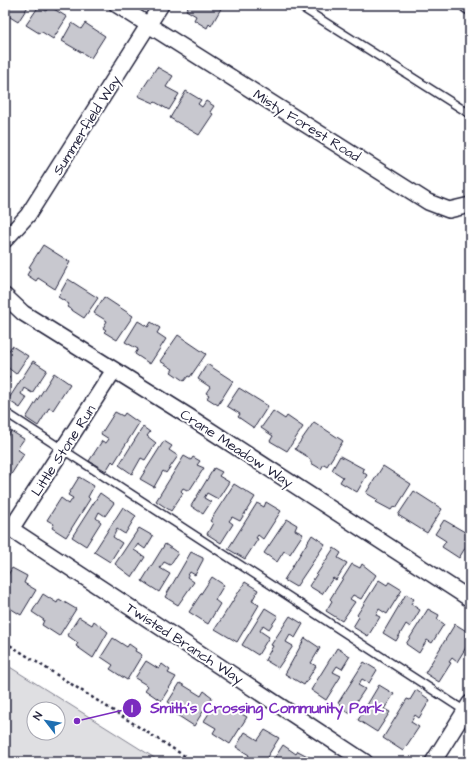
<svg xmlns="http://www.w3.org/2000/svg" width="475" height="767" font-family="'Architects Daughter',sans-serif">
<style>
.green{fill:#dfdfe2;stroke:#80808e;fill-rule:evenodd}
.building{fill:#c8c8cf;stroke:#22223b}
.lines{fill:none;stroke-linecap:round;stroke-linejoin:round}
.lane-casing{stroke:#22223b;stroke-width:10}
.street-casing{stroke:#22223b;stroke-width:18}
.path{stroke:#22223b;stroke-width:2.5;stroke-dasharray:3 3;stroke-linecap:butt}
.lane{stroke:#fff;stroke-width:7}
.street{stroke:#fff;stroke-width:15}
.labels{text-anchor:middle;stroke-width:4;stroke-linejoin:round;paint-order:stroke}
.street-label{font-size:14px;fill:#22223b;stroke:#fff}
.leader{fill:none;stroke:#7b2cbf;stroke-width:1.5}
.callout-dot{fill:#7b2cbf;stroke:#fff;stroke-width:1.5}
.mark-label{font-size:12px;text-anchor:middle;font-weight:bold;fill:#fff}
.callout-label{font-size:15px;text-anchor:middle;font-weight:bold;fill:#7b2cbf;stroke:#fff;stroke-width:4;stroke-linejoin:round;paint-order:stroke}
</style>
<rect width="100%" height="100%" fill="#fff"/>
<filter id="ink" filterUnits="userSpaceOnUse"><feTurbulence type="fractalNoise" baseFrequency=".025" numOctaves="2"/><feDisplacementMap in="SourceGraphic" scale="8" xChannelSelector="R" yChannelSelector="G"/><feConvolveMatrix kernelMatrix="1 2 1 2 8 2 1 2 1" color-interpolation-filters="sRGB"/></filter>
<g filter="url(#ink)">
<path class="green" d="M5,664l156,98h-156zM34,709h24v24h-24z"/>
<path class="building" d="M5,5h24l-11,17 -13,-8z
M189,5h34l-12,21 -2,-2 -2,4 -13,-8 2,-4 -10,-6z
M39,6l7,5 3,-5 18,11 -14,22 -11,-7 -3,1 -13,-8z
M72,23l9,6 4,-6 20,13 -14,22 -29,-17z
M157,67l16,9 -7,11 13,7 -10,16 -14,-8 -1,1 -16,-7z
M186,91l15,9 -3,4 4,3 4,-6 8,5 -4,6 3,2 -14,21 -29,-17z
M43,245l27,17 -15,27 -17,-11 -2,3 -9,-6 4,-7 -2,-1z
M68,279l30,19 -14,20 -17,-11 2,-3 -11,-7z
M104,297l29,19 -16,24 -13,-8 2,-2 -3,-2 4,-7 -13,-8z
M138,321l10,6 3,-5 9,6 -3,5 9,6 -16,25 -15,-10 3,-5 -13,-7z
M178,335l28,19 -16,23 -2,-1 -4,5 -13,-9 2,-3 -13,-8z
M12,346l16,10 -12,18 -9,-7 -2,3v-14z
M33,361l14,9 -15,23 -8,-5 -3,6 6,4 -7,10 -12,-8z
M207,364l26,17 -15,24 -11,-7 2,-3 -3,-2 4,-6 -12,-8z
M54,373l16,11 -17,26 -4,-2 -11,18 -12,-8z
M5,374l5,3 -5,7z
M239,388l29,18 -14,22 -16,-11 2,-3 -13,-8z
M273,411l12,8 2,-3 16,11 -16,24 -17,-10 3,-5 -12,-8z
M115,412l8,4 2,-3 14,10 -25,40 -2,-2 -6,10 -17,-10 13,-20 4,2 3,-4 -8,-5z
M314,422l29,19 -16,25 -3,-2 -3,5 -10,-6v-2l-3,-4 -13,-8z
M143,427l7,5 -3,4 9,7 -11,17 -4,-2 -9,16 -13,-9z
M11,431l13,8 -7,10 7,5 -19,30v-44z
M164,441l8,5 -3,4 9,6 -12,17 -3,-2 -9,16 -14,-8z
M184,456l7,4 2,-3 7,4 -3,4 7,3 -15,23 -6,-3 -2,3 2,2 -12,18 -15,-10z
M340,456l24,13 -1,3 4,3 -10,17 -17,-10 3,-5 -11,-7z
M383,466l28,18 -15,24 -2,-2 -3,4 -15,-8 2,-2 -12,-7z
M214,468l8,4 -3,4 10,6 -11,17 -11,-6 -3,5 7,4 -8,12 -12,-8z
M79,477l15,9 -6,11 2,2 -24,38 -14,-9 2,-4 -7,-4 14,-22 8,6 4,-6 -5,-3z
M234,484l21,13 -15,24 -8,-4 -3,4 4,3 -12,19 -14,-9 6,-11 -3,-2z
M414,491l28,18 -15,24 -29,-18z
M100,493l14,10 -9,13 -6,-4 -3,6 5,4 -15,24 -14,-9z
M266,502l15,9 -18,28 -5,-4 -2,3 2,1 -13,20 -17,-10 29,-46 7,4z
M123,507l13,9 -11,18 -8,-5 -4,8 9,6 -12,19 -16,-10z
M287,519l10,6 -2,5 8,4 -13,20 -6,-3 -7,11 -13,-9z
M444,520l26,15v5l-11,18 -17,-11 4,-6 -11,-7z
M139,528l14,8 -8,13 -7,-5 -4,6 11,7 -13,20 -17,-13z
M312,535l13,9 -29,43 -12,-7z
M165,544l13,9 -8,12 -6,-3 -4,6 10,6 -11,18 -17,-11z
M334,548l7,5 -3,5 9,5 -11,17 -3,-2 -11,16 -13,-8z
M191,552l12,6v2l-8,15 -5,-3 -3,5 7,5 -16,23 -13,-8z
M470,552v10l-4,-3z
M352,564l8,4 2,-4 14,11 -15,24 -8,-4 -3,4 5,3 -13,19 -16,-10 6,-10 -2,-2z
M12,568l15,8 -3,7 12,7 -15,25 -16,-10v-25z
M212,577l12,8 -9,15 5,4 -12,20 -19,-12z
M379,580l8,5 2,-3 13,8 -15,24 -8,-5 -3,6 4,2 -12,19 -15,-9 6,-10 -2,-2z
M245,582l13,8 -6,11 7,4 -22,37 -22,-13z
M43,594l14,9 2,-4 17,10 -17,27 -17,-11 2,-5 -12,-8z
M406,594l8,5 -3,5 9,6 -10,17 -4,-3 -10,17 -13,-8z
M265,608l13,8 -9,13 -6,-4 -3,6 9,6 -11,18 -16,-10z
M428,609l11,6 -2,4 7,5 -12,19 -5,-3 -8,13 -13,-9z
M290,616l13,8 -8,14 -5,-3 -4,7 7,4 -15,22 -13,-8 8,-14 -2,-1z
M79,617l13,8 2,-4 14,11 -15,26 -17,-12 2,-3 -11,-8z
M455,624l13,8 -2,4 4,2v3l-13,21 -5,-4 -3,4 2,1 -12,19 -14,-9z
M113,638l14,9 2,-3 7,5 -1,2 7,4 -15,25 -17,-11 3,-4 -12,-8z
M305,638l15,10 -9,15 5,3 -12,19 -19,-11z
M337,648l13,8 -8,13 -5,-3 -4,6 8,4 -15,24 -15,-10z
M146,661l13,8 3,-5 8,6 -2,3 8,4 -15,24 -16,-11 3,-4 -13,-8z
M364,662l13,8 -8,13 -7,-4 -4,6 7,4 -16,24 -9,-6 2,-2 -4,-2z
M180,683l21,13 3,-5 8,6 -18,29 -17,-11 4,-5 -13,-8z
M379,685l15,9 -10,15 6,3 -13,20 -19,-12z
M416,690l14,10 -11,18 -4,-3 -4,7 8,5 -16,24 -20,-13 24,-39 3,1z
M215,704l13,7 2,-4 17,10 -17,27 -17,-11 3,-5 -12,-7z
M265,730l14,8 -15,24h-12l-5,-3 2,-4 -13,-8 9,-15 13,8z
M283,745l13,9 2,-3 17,9 -1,2h-42z"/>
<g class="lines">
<defs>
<path id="lane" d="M298,5l172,109
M5,412l460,299"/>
<path id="street" d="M117,5l311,197 21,8 21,-5
M467,5l3,2
M5,240l23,-25 133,-210
M5,296l18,17 165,103 282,183
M5,525l360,237
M11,529l103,-159
M433,762l37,-59"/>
</defs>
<use href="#lane" class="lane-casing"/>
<use href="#street" class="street-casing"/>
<path class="path" d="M5,642l189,120"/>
<use href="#lane" class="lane"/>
<use href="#street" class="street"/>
</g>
</g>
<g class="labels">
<g class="street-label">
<text transform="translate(86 125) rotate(-58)" y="5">Summerfield Way</text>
<text transform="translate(307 125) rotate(32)" y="5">Misty Forest Road</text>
<text transform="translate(237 448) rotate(33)" y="5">Crane Meadow Way</text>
<text transform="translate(63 450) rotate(-57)" y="5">Little Stone Run</text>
<text transform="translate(185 643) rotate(33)" y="5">Twisted Branch Way</text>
</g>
</g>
<path class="leader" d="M77 721L132 708"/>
<g class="callout-dot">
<circle cx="77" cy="721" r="4"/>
<circle cx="132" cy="708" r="10"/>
</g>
<g class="mark-label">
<text x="132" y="712">1</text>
</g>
<g class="callout-label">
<text x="267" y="713">Smith's Crossing Community Park</text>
</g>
<rect width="475" height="767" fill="none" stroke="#fff" stroke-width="20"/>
<rect x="10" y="10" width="455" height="747" fill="none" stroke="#22223b" stroke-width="1.5" filter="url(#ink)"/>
<g transform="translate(46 721) rotate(301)"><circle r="19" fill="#ffffff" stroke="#a7a7b1"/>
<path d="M0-3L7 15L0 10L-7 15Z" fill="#1f6fb2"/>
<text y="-6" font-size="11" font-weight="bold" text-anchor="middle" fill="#22223b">N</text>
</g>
</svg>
